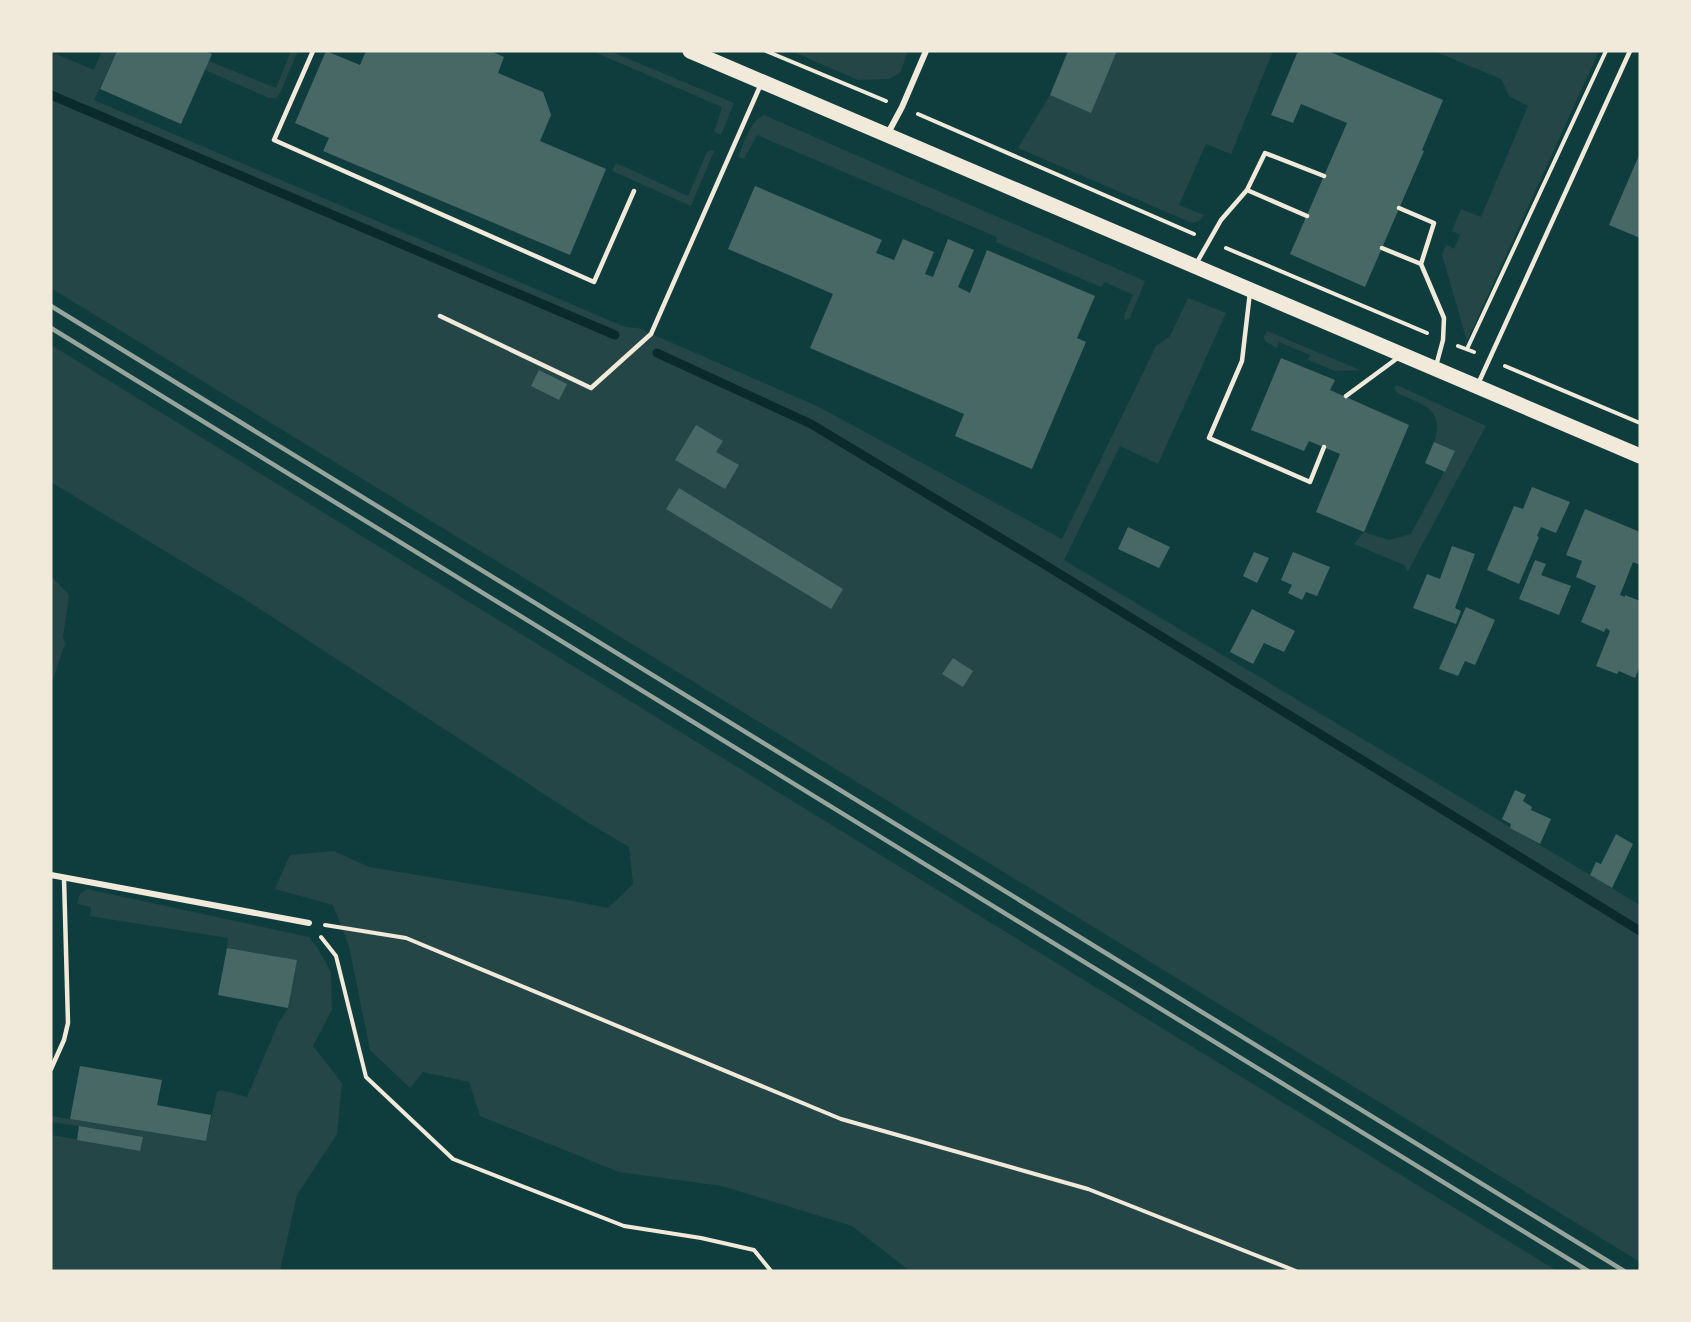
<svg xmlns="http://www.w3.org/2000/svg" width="1691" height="1322" font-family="Rubik,sans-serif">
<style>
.green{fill:#244646}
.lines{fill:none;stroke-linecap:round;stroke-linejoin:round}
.stream{stroke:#0a2a2b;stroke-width:9}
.building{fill:#486865}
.path{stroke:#f1e9da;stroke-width:4}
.service{stroke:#f1e9da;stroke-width:4.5}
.minor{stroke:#f1e9da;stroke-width:6}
.primary{stroke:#f1e9da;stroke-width:15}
.rail{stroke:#97a49c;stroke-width:4.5}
</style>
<rect width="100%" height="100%" fill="#0f3d3e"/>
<path class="green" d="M102,51h15l-23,49 531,227 13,1 181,79 243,132 94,-193 14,-10 18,-38 38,15 -68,151 -38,-18 -56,114 576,345v357l-1589,-974v-236l43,18z
M291,51h7l-18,42 -4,5h-7l-64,-28 4,-9 67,27z
M592,51h18l124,52 -13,32 -7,-3 8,-25z
M791,51h117l-8,22 -11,6 -31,1z
M1117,51h156l-42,103 -25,-10 -27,61 25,10 -5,6 -7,2 -174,-75 32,-53 41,17z
M1434,51h165l-132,290 -25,-86 4,-10 8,4 6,-14 -8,-4 9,-22 20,8 47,-111 -19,-10 -8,-17z
M764,115l381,166 -15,37 -5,2 -1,-4 9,-21 -28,-13 -4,5 -105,-45 1,-5 -240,-102 -13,24 -6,-2c7,-15 11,-35 26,-42z
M711,150l3,1 -23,55 -79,-35 4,-8 72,33 19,-44z
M1267,331l93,39 -25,1 -27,-11 2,-5 -31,-13 -2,6 -12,-7 -1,-5z
M51,345l1506,926h-647l-58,-45 -130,-40 -103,-14 -139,-56 -11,-34 -46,-10 -13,16 -40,-38 -21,-104 -16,-41 -58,-16 15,-34 44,-4 35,16 199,33 40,8 25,-24 -4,-37 -39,-23 -344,-224 -195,-118z
M1397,385l89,41 -78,145 -4,-6 -50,-21 10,-12 25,8 22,-6 44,-83 -21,-9c11,-34 -11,-37 -37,-49l-3,-6z
M51,576l18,19 -6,42 2,7 -14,41z
M87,889l222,48 8,10 14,25 1,38 -19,36 29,37 -5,51 -40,61 -17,76h-229v-136l89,15 -61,-24 -28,-4v-6l155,25 11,-49 4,-2 26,7 31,-73 10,-16 8,-48 -69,-12 1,-10 -138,-22 1,-9 -14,-3 3,-10z"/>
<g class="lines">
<path class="stream" d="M51,95l564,240
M657,353l154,71 231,139 598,368"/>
</g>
<path class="building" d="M117,51h88l7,3 -31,70 -81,-35z
M326,51l34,14 6,-14h125l13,6 -6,16 45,19 8,23 -11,26 66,28 -36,86 -247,-104 6,-13 -34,-15z
M1068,51h49l-26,62 -41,-18z
M1298,51h30l115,49 -21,50 2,1 -59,136 -75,-33 57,-131 -46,-19 -8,19 -22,-8z
M1640,153v85l-31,-13z
M755,186l127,54 -6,13 18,7 9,-21 31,13 -9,22 8,3 15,-38 26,11 -16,37 12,6 17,-43 108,46 -18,42 9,4 -54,127 -77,-33 9,-22 -154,-66 23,-54 -105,-45z
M1281,358l54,22 -5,10 79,35 -45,107 -48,-20 24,-58 -31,-13 -5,10 -53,-21z
M539,370l28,14 -8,16 -28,-14z
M696,425l27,16 -7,11 23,13 -14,24 -50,-29z
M1434,442l21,9 -10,21 -20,-9z
M1532,487l38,15 -14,31 -15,-6 -4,9 2,1 -20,47 -32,-14 27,-64 9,3z
M679,488l164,101 -12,20 -165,-100z
M1585,509l55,23v33l-7,-3 -13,33 5,2v-2l15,6v65l-5,12 -16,-7 -2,3 -21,-8 14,-35 -4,-3 -2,4 -23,-10 15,-36 -20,-9 6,-16 -16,-6z
M1128,527l42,20 -11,21 -41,-19z
M1452,546l23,8 -20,54 6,3 -5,13 -43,-16 14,-34 13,5z
M1254,552l15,6 -12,25 -14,-7z
M1293,552l37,15 -13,29 -11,-4 -4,8 -14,-7 4,-8 -11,-5z
M1535,560l11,4 -5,11 30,11 -12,29 -40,-16z
M1466,607l29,13 -20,45 -10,-4 -7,15 -19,-7z
M1252,609l43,22 -11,21 -20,-9 -11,21 -23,-12z
M953,658l20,13 -10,16 -21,-13z
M1515,790l11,5 -3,6 9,6 -1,3 20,9 -11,25 -30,-16 1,-4 -9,-5z
M1616,834l17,10 -21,44 -22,-13 6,-13 5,2z
M227,948l70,12 -9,48 -70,-13z
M80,1066l82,14 -5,25 54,10 -5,26 -136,-22z
M79,1126l64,11 -3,14 -63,-11z"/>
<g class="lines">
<path class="path" d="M766,51l120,50
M918,114l276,120
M1226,248l201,85
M1458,346l16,6
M1467,349l139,-298
M1505,366l135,57
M325,925l81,13 435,181 247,70 208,82
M321,937l15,19 30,121 87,82 171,67 77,12 53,12 17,21"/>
<path class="service" d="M313,51l-39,89 320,142 40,-91
M1247,190l18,-37 59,23
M1399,208l35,15 -13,41
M1382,248l39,16 23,54 -1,22 -7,26
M1196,264l25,-44 26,-30 60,26
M1250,292l-8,69 -33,77 101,44 14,-35
M440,316l151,72 60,-54 110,-250
M1478,384l152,-333
M1346,396l53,-39
M51,1069l13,-29 4,-17 -4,-145"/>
<path class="minor" d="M887,135l15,-28 24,-56
M51,875l258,48"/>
<path class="primary" d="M690,51l950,405"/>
<path class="rail" d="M51,306l1573,965
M51,328l1537,943"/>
</g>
<rect width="1691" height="1322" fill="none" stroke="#f1e9da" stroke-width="105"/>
</svg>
